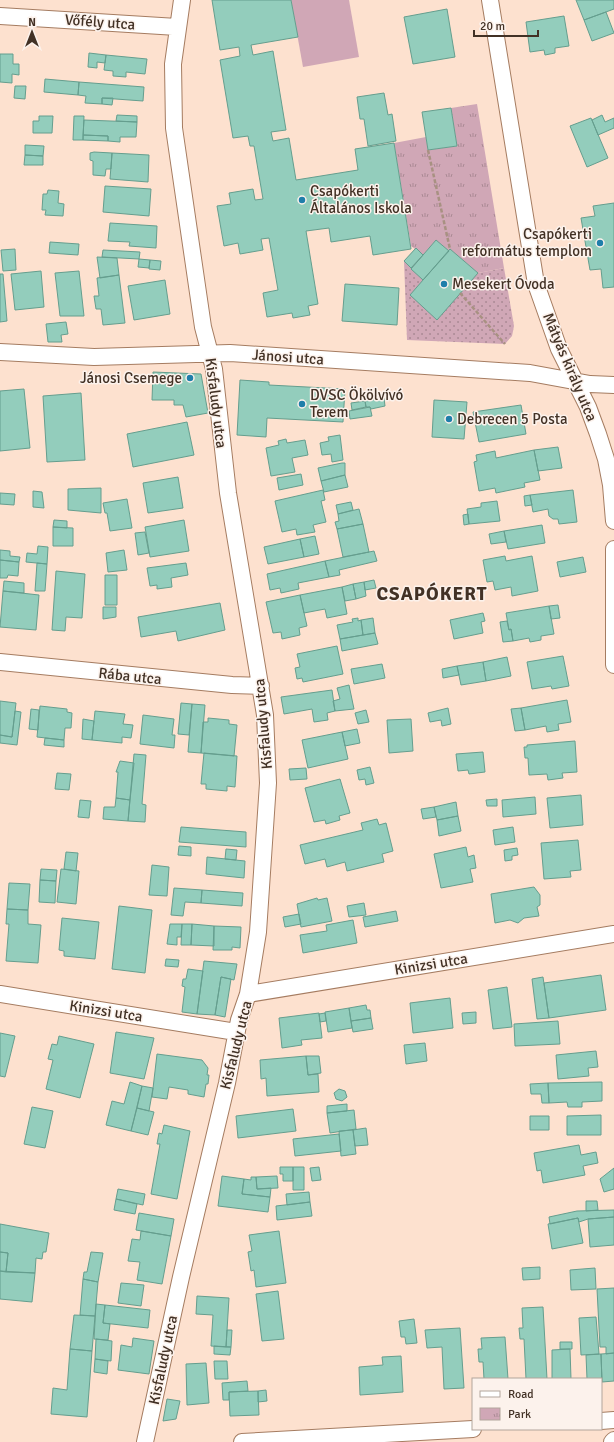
<svg xmlns="http://www.w3.org/2000/svg" width="614" height="1442" font-family="Signika,sans-serif">
<style>
.grass{fill:#d0a7b6}
.park{fill:url(#park-tufts)}
.garden{fill:url(#garden-dots)}
.building{fill:#93cdbc;stroke:#659e8e}
.lines{fill:none;stroke-linecap:round;stroke-linejoin:round}
.street-casing{stroke:#a57c61;stroke-width:18}
.path{stroke:#a89182;stroke-width:2.5;stroke-dasharray:4 2;stroke-linecap:butt}
.street{stroke:#fff;stroke-width:16}
.poi-dot{fill:#1f7eaa;stroke:#fcf2ec;stroke-width:1.5}
.labels{text-anchor:middle;stroke-width:3;stroke-linejoin:round;paint-order:stroke}
.street-label{font-size:15px;fill:#423125;stroke:#fcf2ec}
.poi-label{font-size:15px;fill:#423125;stroke:#fcf2ec;text-anchor:start}
.district-label{font-size:19px;font-weight:bold;letter-spacing:1px;fill:#423125;stroke:#fcf2ec}
</style>
<defs>
<pattern id="park-tufts" width="24" height="20" patternUnits="userSpaceOnUse"><rect width="24" height="20" fill="#d0a7b6"/><path d="M3 7l-1-3M5 7V3M7 7l1-3M15 17l-1-3M17 17v-4M19 17l1-3" fill="none" stroke="#aa8994"/></pattern>
<pattern id="garden-dots" width="8" height="8" patternUnits="userSpaceOnUse"><rect width="8" height="8" fill="#d0a7b6"/><path d="M2 2h.1M6 6h.1" fill="none" stroke="#aa8994" stroke-width="1.8" stroke-linecap="round"/></pattern>
</defs>
<rect width="100%" height="100%" fill="#fde1cf"/>
<path class="grass" d="M291,0h58l10,57 -56,10z"/>
<path class="park" d="M477,104l27,164 -26,5 -28,-24 -1,2 -13,-11 -13,15 -12,-9 -17,-103 32,-6 2,13 29,-4 -6,-38z"/>
<path class="garden" d="M436,240l13,11 1,-2 28,24 26,-5 10,58 -2,10 -7,8 -98,-4 -3,-79 12,-13 7,7z"/>
<path class="building" d="M212,0h79l7,37 -47,8 2,10 20,-4 13,79 -15,2 2,9 16,-3 7,42 62,-10 -3,-21 39,-6 17,106 -38,6 -3,-19 -39,6 -2,-14 -23,3 12,73 -10,2 2,9 -17,3 -1,-5 -25,4 -4,-24 15,-3 -9,-52 -8,1 2,11 -23,4 -2,-11 -14,3 -7,-40 14,-2 -2,-11 24,-4 2,11 8,-1 -9,-53h-4l-2,-10 -15,2 -13,-78 20,-4 -1,-9 -19,3z
M576,0h38v9l-30,11z
M447,9l8,48 -42,7 -9,-47z
M606,12l8,21 -22,8 -8,-21z
M564,16l5,30 -14,2v5l-10,2 -1,-5 -14,2 -4,-30z
M89,53l17,2 -1,8 -8,-1v6l-9,-1z
M0,54h13v10h6v11l-7,-1v9l-12,-1z
M106,55l41,4 -2,15 -19,-2v5l-13,-1v-5l-9,-1z
M45,79l34,3 -1,13 -34,-3z
M79,82l65,5 -1,14 -41,-3v6l-17,-1 1,-7 -8,-1z
M15,86h11l-1,13 -11,-1z
M384,93l4,22 4,-1 4,27 -28,5 -4,-27h-4l-3,-22z
M102,98h11l-1,7 -10,-1z
M451,108l6,38 -29,4 -6,-38z
M117,115l20,1v6l-21,-1z
M602,115l3,7 9,-4v10l-16,7 -6,-15z
M39,116h14l-1,17h-19v-12h6z
M74,116h10l-1,24h-10z
M591,118l17,40 -21,9 -17,-41z
M84,120l53,2 -1,15h-16v5l-12,-1v-5l-25,-1z
M83,135l25,1v5l-25,-1z
M25,145l19,1 -1,10 -18,-1z
M94,152l18,1 -1,16h-5l-1,7 -12,-1v-14l-3,-1v-7z
M112,153l37,2 -1,27 -38,-3z
M25,155l18,1v9h-19z
M105,186l46,3 -2,27 -46,-4z
M48,190l11,1 -1,12 6,1 -1,12 -18,-1 1,-5h-4l1,-16h4z
M614,203v84l-11,1 -2,-19 -11,1 -9,-52 14,-2 -2,-10z
M110,223l47,3 -1,22 -27,-2 1,-4 -22,-1z
M436,240l13,11 -26,29 -12,-11z
M50,242l29,2 -1,11 -29,-2z
M416,248l7,7 -12,13 -7,-7z
M15,249l1,21 -13,1 -2,-21z
M450,249l28,24 -41,47 -27,-25z
M103,250l37,2 -1,7 -37,-2z
M97,257l20,1 2,17 -19,3z
M139,259l11,1 -1,8 -11,-1z
M150,260l11,1 -1,9 -11,-1z
M41,271l3,36 -29,3 -4,-36z
M79,271l5,45h-24l-5,-43z
M0,274h3l4,47 -7,1z
M119,275l6,48 -22,2 -2,-16h-5l-2,-13h5l-2,-18z
M165,280l5,34 -36,6 -6,-34z
M345,284l54,4 -2,37 -55,-4z
M66,322l2,12 -7,1 1,7h-14l-2,-18z
M153,372l48,2 7,39 -22,4 -3,-12h-9v-5h-22z
M240,380l29,2v3l76,4 -2,33 -76,-4 -1,19 -29,-2z
M24,389l6,59 -30,3v-60z
M81,393l4,67 -38,2 -4,-66z
M384,398l1,8 -14,3 -1,-2h-4l-1,-6z
M434,400l33,2 -3,37 -32,-2z
M365,401l1,6 -14,3 -1,-7z
M521,405l5,29 -47,8 -6,-30z
M370,407l2,9 -22,3 -1,-8z
M187,422l7,33 -61,12 -6,-33z
M340,435l3,25 -11,2 -1,-8 -9,1 -2,-12 9,-2 -1,-4z
M286,439l1,4 18,-3 3,15 -16,3 3,14 -24,4 -5,-28 13,-3 -1,-4z
M558,447l4,21 -24,3 -4,-21z
M534,450l6,30 -16,3 1,4 -29,6 -1,-5 -16,3 -5,-29 3,-1 -1,-6 19,-4 1,7z
M342,463h3v12l-24,6 -3,-13z
M301,474l2,11 -24,5 -2,-12z
M345,475l3,12 -24,5 -3,-11z
M178,477l5,31 -35,5 -5,-30z
M101,488v25l-33,-3v-21z
M323,490l2,10 -4,1 5,21 -13,3 2,7 -18,3 -1,-6 -14,3 -7,-31z
M573,490l4,32 -18,2 -1,-5h-5l-4,-3 -1,-7 -15,3 -3,-17z
M33,491l9,1 2,16 -11,-1z
M0,493l15,1 -1,11 -14,-1z
M530,495l2,10 -7,1 -1,-10z
M127,499l5,29 -22,3 -3,-18h-2l-2,-10z
M497,501l3,20 -31,3 -2,-15 14,-2v-4z
M351,502l2,8 -15,4 -2,-9z
M359,509l4,15 -26,5 -2,-7 4,-1 -1,-7z
M468,514l1,10 -5,1 -1,-10z
M54,520l13,1v7l-14,-1z
M184,520l5,31 -39,6 -5,-30z
M363,524l6,28 -26,5 -6,-28z
M542,525l3,18 -37,6 -4,-18z
M53,527l20,1v18h-20z
M504,531l2,11 -15,2 -2,-10z
M145,532l4,21 -11,2 -3,-22z
M315,536l4,18 -15,3 -4,-18z
M300,539l4,18 -36,7 -4,-17z
M38,546l10,1 -1,17 -21,-2 1,-9 10,1z
M0,550l10,1v5l10,1 -1,5 -19,-2z
M124,550l3,20 -19,2 -2,-19z
M374,551l3,10 -38,9 1,5 -11,2 -4,-16z
M505,556l1,5 26,-5 6,35 -26,5 -1,-9 -16,3 -2,-9 -6,1 -4,-22z
M583,557l3,15 -26,5 -3,-15z
M0,560l19,2 -1,14 -10,-1 -1,3h-7z
M325,561l4,16 -31,6 1,6 -18,4 -1,-5 -10,2 -3,-16z
M37,563l10,1 -2,27h-10z
M186,563l2,12 -17,3 1,9 -15,2v-4l-7,1 -3,-18z
M56,571l29,3 -3,44 -16,-1 -1,14 -13,-1z
M105,575h12v30h-12z
M374,580l2,8 -11,2 -1,-8z
M4,581l20,2v10l-21,-2z
M364,582l2,14 -10,3 -3,-15z
M353,584l3,15 -11,2 -3,-14z
M342,587l5,27 -20,4 -2,-9 -21,4 -4,-18z
M3,591l36,4 -3,35 -36,-3z
M300,595l7,31 -8,2 1,7 -18,4 -1,-7 -8,1 -7,-31z
M220,603l5,27 -47,11 -2,-10 -35,6 -3,-20z
M558,605l2,13 -9,1 -2,-13z
M549,606l5,28 -13,2v4l-11,2 -1,-4 -16,3 -2,-12 -2,1 -3,-17z
M103,607h13v10l-13,2z
M483,613l2,8 -4,1 2,11 -29,6 -4,-19z
M358,618v3l3,-1 2,15 -23,4 -3,-14 16,-3 -1,-3z
M373,618l2,15 -12,2 -2,-15z
M507,621l2,9 2,-1 2,12 -10,1 -3,-20z
M375,633l3,11 -36,7 -2,-12z
M337,646l6,28 -40,8 -1,-4 -5,1 -2,-11 5,-1 -3,-13z
M563,656l6,30 -17,3 -1,-3 -19,3 -5,-27z
M507,657l4,19 -25,5 -3,-19z
M483,662l3,19 -25,4 -4,-19z
M382,664l3,14 -31,6 -3,-15z
M457,666l2,9 -16,3 -1,-9z
M349,685l5,24 -19,2 -2,-10 7,-2 -3,-11z
M332,690l3,21 -8,2 1,7 -14,2 -2,-13 -28,5 -3,-17z
M567,700l4,22 -13,2 1,6 -12,2 -1,-6 -21,4 -4,-22z
M0,701l16,2 -4,34 -12,-2z
M181,703l11,1 -3,31 -11,-1z
M192,704l13,1 -4,48 -13,-1z
M40,706l27,3v3l5,1 -1,15h-6l-1,12 -27,-3z
M448,708l3,16 -9,2 -1,-6 -11,2 -2,-9z
M521,708l4,22 -10,1 -4,-22z
M31,709l8,1 -1,20 -9,-1z
M366,710l3,12 -11,2 -3,-11z
M15,711l6,1 -4,33 -17,-2v-8l12,2z
M95,711l30,3 -2,10 10,1 -2,13 -9,-1v6l-30,-3z
M143,715l31,4 -2,16h3l-1,13 -34,-4z
M208,718l21,2v4l8,1 -3,31 -33,-3 2,-31h5z
M83,719l11,2 -2,19 -10,-1z
M411,719l2,32 -24,2 -2,-33z
M357,729l3,14 -15,3 -3,-14z
M342,732l6,27 -40,9 -6,-28z
M45,738l19,2v7l-20,-2z
M575,741l2,31 -15,1 1,5 -15,2 -1,-6 -18,1 -1,-17h-3l-1,-11h3v-2z
M483,752l2,20 -16,2 -1,-4 -10,1 -2,-17z
M204,753l33,3 -2,31 -8,-1v5l-21,-2v-5h-5z
M134,754l12,1 -4,49 4,1 -1,17 -17,-1z
M120,761l14,2 -4,37 -14,-2 2,-26h-2z
M370,767l4,16 -8,2 -1,-6 -6,1 -2,-10z
M306,768l1,11 -17,1 -1,-11z
M57,773l14,1 -2,16 -14,-1z
M340,779l10,34 -11,3 1,4 -14,4 -1,-4 -11,2 -9,-34z
M581,795l2,30 -33,3 -3,-30z
M535,797l1,17 -33,3 -1,-17z
M116,798l14,2 -2,21 -25,-2 1,-12h11z
M497,799v7h-10l-1,-6z
M80,800l11,1 -2,17 -11,-1z
M456,802l2,14 -21,4 -3,-13z
M434,807l2,10 -13,2 -2,-10z
M458,816l3,15 -22,5 -2,-16z
M377,819l2,6 7,-2 7,28 -11,3 2,8 -37,9 -2,-9 -18,5 -2,-8 -20,5 -5,-19 63,-15 -2,-7z
M181,827l65,5v15l-67,-5z
M513,827l2,15 -20,3 -2,-15z
M578,840l3,30 -11,1 1,6 -27,2 -3,-36z
M179,846l12,1v9l-13,-1z
M466,847l2,10 6,-2 2,13 -6,1 3,13 -32,6 -7,-34z
M517,848l1,7 -6,1v4l-7,1 -1,-11z
M226,849l11,1 -1,10 -11,-1z
M66,852l12,1 -2,18 -12,-2z
M207,857l38,4 -1,17 -38,-4z
M152,865l17,2 -2,29 -18,-1z
M41,869l16,1 -1,11 -16,-1z
M61,869l18,2 -3,33 -19,-2z
M40,880l16,1 -1,22 -16,-1z
M9,883l21,1 -2,26 -21,-1z
M534,887l6,8v10l-3,2 2,9 -15,2 -6,5 -8,-3 -15,3 -4,-29z
M174,888l28,2 -1,13 -16,-1 -2,14 -12,-1z
M202,890l41,3 -1,13 -41,-3z
M317,898l1,2 9,-2 5,23 -31,6 -4,-23z
M364,903l2,12 -17,2 -2,-11z
M119,906l33,4 -7,63 -33,-4z
M7,909l21,1v14l13,1 -3,38 -32,-2 3,-37h-3z
M396,911l2,10 -33,6 -2,-10z
M299,914l2,10 -16,3 -2,-10z
M62,918l37,4 -4,37 -31,-3v-5l-5,-1z
M353,920l4,23 -54,10 -3,-18 27,-4 -1,-6z
M170,924h12l-1,13h-4v8l-10,-1z
M182,924h10l-1,21h-10z
M192,924l22,2v20l-23,-1z
M214,926l27,1 -1,21 -8,-1v3h-19z
M166,959l13,1 -1,7 -13,-1z
M204,961l33,3 -3,16 -13,-3 -6,38 -18,-1z
M188,969l15,2 -6,43 -15,-2 3,-25 -3,-1 1,-7h3z
M601,975l5,35 -57,8 -5,-35z
M221,977l10,2 -6,38 -10,-2z
M543,977l6,41 -12,1 -5,-40z
M507,987l5,40 -19,2 -5,-39z
M450,998l3,30 -40,5 -3,-30z
M366,1005l1,5h3l1,8 -20,3 -2,-13z
M349,1008l3,20 -24,4 -3,-20z
M476,1012v11l-13,1 -1,-11z
M319,1013l3,25 -21,2 1,5 -20,3 -3,-30z
M325,1013l1,8 -6,1 -1,-8z
M371,1018l2,11 -20,3 -2,-11z
M558,1021l2,23 -45,2 -1,-22z
M116,1032l38,6 -10,41 -34,-6z
M0,1033l15,3 -10,41 -5,-1z
M59,1036l35,8 -14,54 -34,-9 7,-29 -5,-1 4,-15 5,1z
M425,1043l2,18 -21,3 -2,-19z
M596,1051l2,16 -10,1 1,8 -31,3 -2,-24z
M157,1054l45,6 6,8 -1,7h2l-1,9h-2l-2,13 -16,-3v-4l-19,-3 -2,12 -15,-2z
M306,1056l2,19 10,-1 1,18 -52,4 -1,-18 -5,1 -1,-19z
M306,1056h13l2,17 -13,2z
M130,1082l12,4 -11,45 -25,-6 6,-24 12,3z
M602,1082v19l-20,1v5h-14l-1,-5 -18,1 -1,-20z
M548,1083l1,20h-7l-1,-9h-10l-1,-10z
M142,1086l11,2 -4,23 -12,-3z
M339,1089l6,2 2,6 -5,4 -6,-2 -2,-6z
M347,1104v7l-20,2v-7z
M32,1107l21,4 -8,37 -21,-4z
M137,1108l17,4 -6,23 -17,-4z
M293,1109l3,22 -58,7 -2,-22z
M354,1110l2,19 -26,4 -3,-20z
M601,1115v20h-34v-19z
M530,1116h19v14h-19z
M164,1125l26,6 -13,68 -26,-5 9,-50h-3l2,-11 3,1z
M366,1128l2,17 -13,1 -2,-16z
M353,1130l3,24 -15,2 -2,-25z
M339,1134l2,17 -46,5 -2,-17z
M579,1145l2,10 15,-3 2,11 -15,3 2,9 -42,8 -2,-13 -4,1 -3,-18z
M280,1167h13v14h-10v-7h-3z
M293,1167h11v23h-11z
M319,1167l2,13 -9,1 -2,-13z
M614,1168v21l-10,3 -4,-13z
M222,1176l22,3 -2,15 28,3 -2,15 -50,-6z
M277,1176l1,12 -21,1 -1,-12z
M251,1177h5l1,12 14,-1 -1,9 -28,-3 2,-15 7,1z
M118,1189l27,5 -2,11 -27,-6z
M309,1192l1,10 -23,3 -1,-11z
M116,1199l21,5 -2,10 -21,-4z
M586,1201h11l1,9 -12,1z
M310,1202l2,14 -35,4 -1,-14z
M614,1210v7l-26,2 -9,3 -1,-4 -28,6 -1,-7 28,-6z
M139,1213l35,6 -3,17 -35,-6z
M614,1217v28l-24,2 -2,-28z
M578,1218l5,25 -31,6 -4,-25z
M0,1224l49,9 -3,19h-3l-1,7 -6,-1 -1,15 -29,-1 2,-19 -8,-1z
M141,1231l30,5 -9,48 -25,-4 3,-18 -12,-1 4,-22 8,1z
M279,1231l7,52 -30,4 -2,-17 -3,1 -3,-19 4,-1 -3,-16z
M0,1252l8,1 -2,19 -6,-1z
M91,1252l12,1 -5,29 -15,-3 1,-7h3z
M540,1267v12l-17,1 -1,-12z
M595,1268l1,21 -25,1 -1,-20z
M0,1271l35,2 -3,29 -32,-3z
M83,1279l15,3 -3,34 -15,-1z
M121,1283l23,2 -3,21 -23,-3z
M614,1288v65l-8,1v-7h-6l-3,-58z
M278,1291l6,48 -22,2 -6,-47z
M197,1296l32,2 -3,49 -15,-1 2,-31 -17,-1z
M96,1304l9,1 -2,18 7,1 -2,16 -14,-1z
M105,1305l45,5 -2,18 -45,-5z
M543,1307l4,72h-21l-2,-40h-4l-1,-11h4l-1,-20z
M74,1315l21,1 -3,35 -22,-2z
M596,1317l3,37 -18,1 -2,-37z
M414,1319l3,24 -11,1 -1,-7h-4l-2,-16z
M460,1328l4,60 -20,1 -2,-42 -15,1 -2,-18z
M227,1330h5l-1,17h-5z
M505,1337l3,42h-24l-1,-17h-4l-1,-13h4l-1,-11z
M133,1338l21,3 -5,33 -31,-4 3,-25 11,2z
M96,1339l16,2 -1,20 -16,-2z
M560,1342h12v7h-12z
M214,1346l17,1 -1,8 -16,-1z
M70,1349l22,2 -5,66 -36,-3 2,-26 14,2z
M570,1349l1,30h-19v-29z
M614,1353v28l-12,1 -1,-28z
M601,1354l1,28 -1,-3h-14l-1,-24z
M401,1356l2,36 -43,3 -1,-28 24,-2 -1,-8z
M95,1359l13,2 -1,13 -13,-2z
M214,1361h13l1,18h-13z
M206,1363l3,40 -22,2 -1,-41z
M247,1381l1,10 -19,1v8h-6l-1,-17z
M266,1390l1,11 -9,1v-11z
M258,1391l1,24 -29,1 -1,-24z
M167,1399l13,2 -4,18 -13,2z"/>
<g class="lines">
<defs>
<path id="street" d="M490,0l46,284 23,65 29,58 10,27 8,25 5,26 3,36
M0,16l177,11
M0,352l94,5 136,-4 300,20 60,11 24,1
M614,549v116
M0,662l232,23 29,1
M0,994l236,38
M248,994l366,-60
M601,1421l13,-1
M145,1442l36,-165 46,-194 12,-63 9,-26 10,-62 10,-149 -3,-68 -37,-222 -14,-124 -11,-42 -29,-199 -1,-64 9,-64
M242,1442l231,-13
M612,1442l2,-2"/>
</defs>
<use href="#street" class="street-casing"/>
<path class="path" d="M428,150l22,99
M460,293l45,51"/>
<use href="#street" class="street"/>
</g>
<g class="poi-dot">
<circle cx="302" cy="200" r="4"/>
<circle cx="600" cy="243" r="4"/>
<circle cx="444" cy="284" r="4"/>
<circle cx="190" cy="378" r="4"/>
<circle cx="302" cy="404" r="4"/>
<circle cx="449" cy="419" r="4"/>
</g>
<g class="labels">
<g class="street-label">
<text transform="translate(100 22) rotate(4)" y="5">Vőfély utca</text>
<text transform="translate(288 357) rotate(4)" y="5">Jánosi utca</text>
<text transform="translate(570 367) rotate(67)" y="5">Mátyás király utca</text>
<text transform="translate(216 403) rotate(83)" y="5">Kisfaludy utca</text>
<text transform="translate(130 676) rotate(6)" y="5">Rába utca</text>
<text transform="translate(263 724) rotate(-95)" y="5">Kisfaludy utca</text>
<text transform="translate(431 964) rotate(-9)" y="5">Kinizsi utca</text>
<text transform="translate(106 1011) rotate(9)" y="5">Kinizsi utca</text>
<text transform="translate(236 1045) rotate(-76)" y="5">Kisfaludy utca</text>
<text transform="translate(163 1360) rotate(-78)" y="5">Kisfaludy utca</text>
</g>
<g class="poi-label">
<text x="310" y="196">Csapókerti<tspan x="310" dy="17">Általános Iskola</tspan></text>
<text x="592" y="239" text-anchor="end">Csapókerti<tspan x="592" dy="17">református templom</tspan></text>
<text x="452" y="289">Mesekert Óvoda</text>
<text x="182" y="383" text-anchor="end">Jánosi Csemege</text>
<text x="310" y="400">DVSC Ökölvívó<tspan x="310" dy="17">Terem</tspan></text>
<text x="457" y="424">Debrecen 5 Posta</text>
</g>
<g class="district-label">
<text x="432" y="600">CSAPÓKERT</text>
</g>
</g>
<rect x="472" y="1378" width="130" height="52" fill="#fcf2ec" stroke="#b2a59c"/>
<rect x="480" y="1391" width="20" height="6" fill="#ffffff" stroke="#b2a59c"/>
<text x="508" y="1398" font-size="12" fill="#423125">Road</text>
<rect x="480" y="1408" width="20" height="12" fill="url(#park-tufts)" stroke="#b2a59c"/>
<text x="508" y="1418" font-size="12" fill="#423125">Park</text>
<g transform="translate(32 32)" stroke="#fcf2ec" stroke-width="3" paint-order="stroke">
<path d="M0-3L7 15L0 10L-7 15Z" fill="#423125"/>
<text y="-6" font-size="11" font-weight="bold" text-anchor="middle" fill="#423125">N</text>
</g>
<path d="M474 30v6h64v-6" fill="none" stroke="#423125" stroke-width="2"/>
<text x="480" y="30" font-size="12" fill="#423125" stroke="#fcf2ec" stroke-width="3" paint-order="stroke">20 m</text>
</svg>
